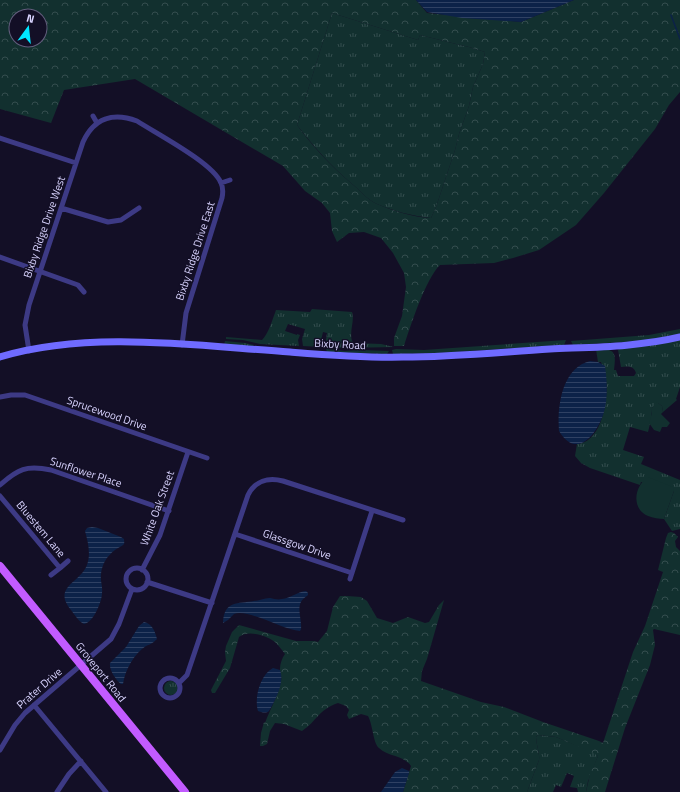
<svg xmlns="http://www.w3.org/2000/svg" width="680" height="792" font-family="'Titillium Web',sans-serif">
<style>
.grass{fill:url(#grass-tufts)}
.forest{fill:url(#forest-crowns);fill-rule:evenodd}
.park{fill:#12302f}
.water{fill:url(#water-rules)}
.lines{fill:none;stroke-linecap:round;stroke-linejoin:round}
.stream{stroke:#0c2248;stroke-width:1.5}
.street{stroke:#3d3a85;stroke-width:5}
.secondary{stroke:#6f6bff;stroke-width:7}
.primary{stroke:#c25bff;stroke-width:8}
.labels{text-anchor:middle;stroke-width:3;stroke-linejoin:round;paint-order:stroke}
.street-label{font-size:11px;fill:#d9d4ff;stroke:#130f26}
</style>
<defs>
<pattern id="grass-tufts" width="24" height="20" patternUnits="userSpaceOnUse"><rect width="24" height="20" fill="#12302f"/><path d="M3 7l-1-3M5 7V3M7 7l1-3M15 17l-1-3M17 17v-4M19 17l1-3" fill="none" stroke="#344d4e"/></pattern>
<pattern id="forest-crowns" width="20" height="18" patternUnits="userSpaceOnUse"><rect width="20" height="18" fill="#12302f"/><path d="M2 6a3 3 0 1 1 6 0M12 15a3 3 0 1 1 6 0" fill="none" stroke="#344d4e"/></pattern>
<pattern id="water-rules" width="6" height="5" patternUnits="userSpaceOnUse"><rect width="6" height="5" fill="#0c2248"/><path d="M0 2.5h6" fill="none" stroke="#2f4163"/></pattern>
</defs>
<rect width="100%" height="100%" fill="#130f26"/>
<path class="grass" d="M332,13l86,27 2,-5 36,9 13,3 16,5 -2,12 -10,23 -4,19 -10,28 -4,16 -19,57 -5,11c-18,-2 -38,-7 -54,-14 -11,-5 -17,-14 -26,-21 -20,-17 -38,-37 -54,-58z
M312,309l40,3c3,9 -3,19 0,29l2,2 27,1 13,3 -50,1 -19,-1 2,-14 -4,-1 -2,8 1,7 -19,-1 -1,-7 3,-10 -17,-5 -3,7 12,4v-1l3,1 -2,5 1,6 -39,-2 -17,-4 -17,-1v-2l36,3c6,-5 11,-22 14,-30l34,2z
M680,329v5l-39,7 -68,4 -2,-4 78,-6z
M566,340l-2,5h-2l-124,8 -45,1 -1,-4 4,-1 28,1z
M680,340v47l-4,12 1,1 -14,12 -1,-6 -4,-3 -6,5c0,7 -2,17 -4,24l-18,-5 -7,23 21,7 -3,7 39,16v49l-8,2 -8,-12 10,-28 -33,-9 -1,3 -50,-17 -9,-5 -6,-7 2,-12c26,-1 33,-50 28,-70 -1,-4 -3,-8 -4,-12h-3l-2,-13c20,0 20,3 18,21h2l2,6h16l2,-3c-2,-7 -8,-7 -15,-6l-3,-17 2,-2z
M225,341l20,2 9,2 -2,2 -28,-2z
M326,349l19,2 15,-1 29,1 -2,3 -60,-2z
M164 688a7 7 0 1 1 14 0a7 7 0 1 1-14 0Z
M538,735l18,2 39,16 3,3 -10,25 -2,11h-8l-1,-4 -7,-1 4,-11 -7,-3 -6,14 -5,-2 -3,7h-26l12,-32c1,-8 -3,-15 -3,-23z"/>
<path class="forest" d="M0,0h416l11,13 94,9 53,-22h106v92l-11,13 -14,24 -51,64 -28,32 -37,25 -26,8 -19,5 -54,2c-14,13 -30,62 -36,81h-10v-8l8,-22 4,-29 -2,-14 -11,-20 -12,-15 -17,-6 -15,1 -12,9 -5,-11 -2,-18 -8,-10 -17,-12 -22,-25 -148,-87 -71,11 -13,33 -51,-14zM332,13l86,27 2,-5 36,9 13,3 16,5 -2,12 -10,23 -4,19 -10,28 -4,16 -19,57 -5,11c-18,-1 -38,-7 -54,-14 -11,-5 -17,-14 -26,-21 -20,-17 -39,-37 -54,-58zM16,16h24v24h-24z
M671,532l3,1 4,4 -3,4 1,6 4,4v84l-26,-6 -1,1 2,15 -5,20 -25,63 -20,64h-19l4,-18 8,-18 -3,-2 -39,-17 -18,-2 -2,2c0,8 4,15 3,23l-12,32h-124l8,-26c-7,-11 -23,-9 -32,-18 -6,-5 -6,-23 -11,-32l-7,-2 -12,5 -2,-4 2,-5 -3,-4 -8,-3c-20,7 -21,18 -36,28l-18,-7 -9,-1 -5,8 -3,13 -4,2h-3l1,-13 3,-11 1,1c5,-14 13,-27 16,-42 1,-5 -1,-8 -1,-12 0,-5 2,-11 5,-15 -3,-4 -6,-8 -9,-11 -7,-7 -28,-14 -37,-6l-9,31 -15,25h-3l-1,-3 15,-29 -1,-9 1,-6 6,-14 7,-7 57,16h18l4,1 9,-11 6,-24 7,-11h7l14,1 6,4 10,17 16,5 15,-6 17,6 4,-1 10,-17 5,-5 -17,59 -5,12 -1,10 60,21 23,5 39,15 56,19 4,2 30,-91 12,-26 18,-54 -5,-2 8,-32 2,-5z"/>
<path class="park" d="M657,402l5,4 1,6 -2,2 9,9 -3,4h-5l-2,5 -6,-2 -5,-7 3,-10v-5z
M648,477l25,10 1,4 -10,28c-5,0 -11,-1 -16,-3 -17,-7 -14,-30 0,-39z"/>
<path class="water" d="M416,0h158l-53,22 -59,-4 -35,-6z
M590,361l8,1 7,4c2,13 3,33 -1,46 -6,21 -27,49 -45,19 -2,-25 3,-63 31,-70z
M92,527l6,1 23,9 3,2c0,3 1,4 -1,6 -2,2 -6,3 -8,5 -8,6 -13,14 -14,24 -1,7 2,13 1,19 0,9 -9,30 -18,31 -6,-3 -9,-9 -13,-14 -19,-23 9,-27 16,-45 4,-11 1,-23 -2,-34l2,-3z
M306,591l2,2v2c-2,2 -6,4 -7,7 -4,7 1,19 0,27l-1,2c-17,-1 -53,-23 -66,-17l-6,6 -5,3c1,-23 15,-19 31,-22 5,0 10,-3 16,-3 4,1 8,2 12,1 9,-1 15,-7 24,-8z
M144,622c9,2 11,10 13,17 -4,4 -6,5 -11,7 -12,8 -21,24 -23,38h-2c-5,-4 -12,-14 -11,-21l16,-16 13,-21z
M273,668l7,2c5,12 -5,31 -11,41 -3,3 -8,1 -11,0 -4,-13 2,-36 15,-43z
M402,768l7,3v2l-6,19h-22l14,-20z"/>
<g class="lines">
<path class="stream" d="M671,15l9,24"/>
<path class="street" d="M93,116l4,7
M0,138l76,25
M221,183l9,-3
M61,208l47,14 13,-2 18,-12
M0,257l78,28 6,7
M29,351l-4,-26 4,-20 54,-163c11,-24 30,-30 54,-21 20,13 76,42 84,62 2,4 2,10 1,15l-36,115 -4,32
M0,397l11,-2h14l182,63
M0,485c18,-16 26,-20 51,-15l118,41
M0,496l60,72 8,-7
M235,534l117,39
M126 579a11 11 0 1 1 22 0a11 11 0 1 1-22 0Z
M142,570l18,-35 28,-83
M51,575l9,-7
M350,579l22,-68
M147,582l65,21
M160 688a10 10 0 1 1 20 0a10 10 0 1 1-20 0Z
M179,683l8,-8 61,-180c7,-14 20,-18 35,-14l120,39
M34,705l72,87
M0,750l15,-25 10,-12 86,-74 8,-15 13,-35
M57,792l12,-18 12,-13"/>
<path class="secondary" d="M0,357c90,-27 197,-11 290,-5 38,3 75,6 113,5 49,0 98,-5 147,-8 43,-2 88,-2 130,-12"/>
<path class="primary" d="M0,566l185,226"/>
</g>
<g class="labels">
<g class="street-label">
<text transform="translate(44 227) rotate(-71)" y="4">Bixby Ridge Drive West</text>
<text transform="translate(195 251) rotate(-72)" y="4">Bixby Ridge Drive East</text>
<text transform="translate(340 344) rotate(3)" y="4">Bixby Road</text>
<text transform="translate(107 413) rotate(19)" y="4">Sprucewood Drive</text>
<text transform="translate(86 472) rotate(18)" y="4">Sunflower Place</text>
<text transform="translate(157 508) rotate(-70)" y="4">White Oak Street</text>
<text transform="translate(41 529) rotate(50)" y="4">Bluestem Lane</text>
<text transform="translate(297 544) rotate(19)" y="4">Glassgow Drive</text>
<text transform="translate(101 672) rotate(51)" y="4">Groveport Road</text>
<text transform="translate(39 688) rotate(-41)" y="4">Prater Drive</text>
</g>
</g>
<g transform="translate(28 28) rotate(15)"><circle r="19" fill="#130f26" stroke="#625e7d"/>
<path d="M0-3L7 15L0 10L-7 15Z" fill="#00e5ff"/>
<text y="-6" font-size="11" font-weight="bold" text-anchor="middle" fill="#d9d4ff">N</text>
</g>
</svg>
